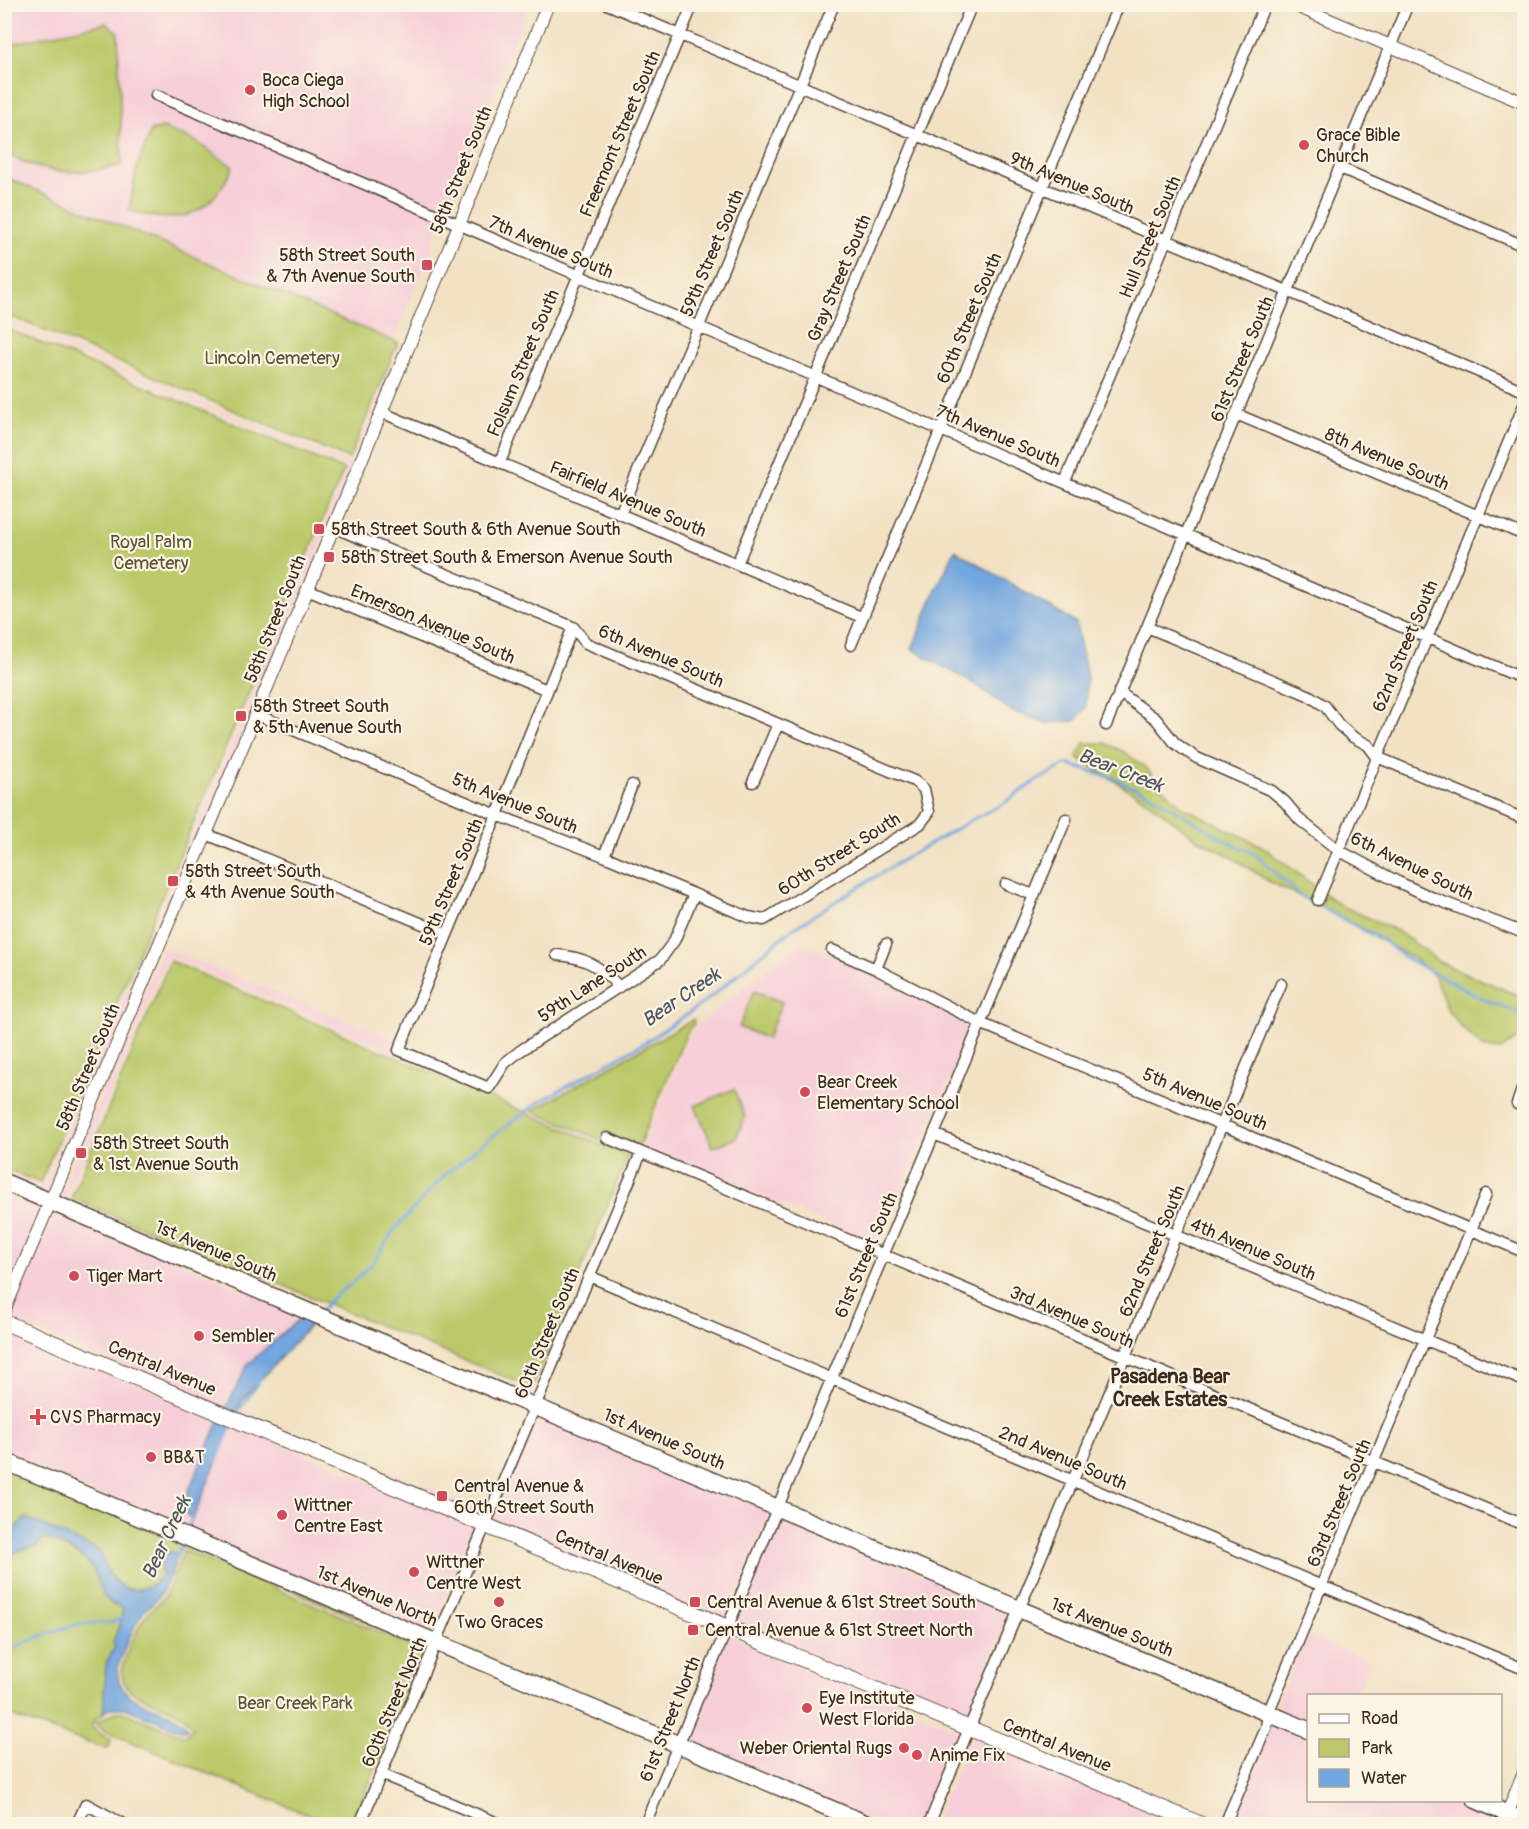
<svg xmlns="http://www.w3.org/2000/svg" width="1529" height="1829" font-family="Pangolin,sans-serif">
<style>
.built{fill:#f6cfd8}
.green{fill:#bbc96b;stroke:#7b7a44;stroke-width:1.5}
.water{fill:#72a6de;stroke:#56687e;stroke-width:1.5}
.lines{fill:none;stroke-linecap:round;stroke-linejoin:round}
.stream{stroke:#72a6de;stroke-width:3}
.minor-casing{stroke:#564537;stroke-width:13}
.tertiary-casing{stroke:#564537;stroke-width:14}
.secondary-casing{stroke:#564537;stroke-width:17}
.primary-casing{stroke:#564537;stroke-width:19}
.minor{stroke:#fff;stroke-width:10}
.tertiary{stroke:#fff;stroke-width:12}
.secondary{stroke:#fff;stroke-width:15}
.primary{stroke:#fff;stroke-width:16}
.poi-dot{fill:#d1495b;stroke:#fcf5e5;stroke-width:2}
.labels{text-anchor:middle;stroke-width:4.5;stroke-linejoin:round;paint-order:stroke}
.poi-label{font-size:18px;fill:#3b2a1e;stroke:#fcf5e5;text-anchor:start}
.street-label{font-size:18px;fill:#3b2a1e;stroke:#fcf5e5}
.park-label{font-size:18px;fill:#5b5231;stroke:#fcf5e5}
.water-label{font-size:20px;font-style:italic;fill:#4e5561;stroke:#fcf5e5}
.neighbourhood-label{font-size:20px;font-weight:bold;fill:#3b2a1e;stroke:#fcf5e5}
</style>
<rect width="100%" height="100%" fill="#fcf5e5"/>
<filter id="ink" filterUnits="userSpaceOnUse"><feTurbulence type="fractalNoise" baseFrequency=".0167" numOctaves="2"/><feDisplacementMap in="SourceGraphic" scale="12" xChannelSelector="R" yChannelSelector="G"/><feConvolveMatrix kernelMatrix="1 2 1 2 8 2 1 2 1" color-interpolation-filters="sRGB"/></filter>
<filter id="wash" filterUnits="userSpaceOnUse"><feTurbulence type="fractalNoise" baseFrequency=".008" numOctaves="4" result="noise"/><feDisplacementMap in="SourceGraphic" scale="24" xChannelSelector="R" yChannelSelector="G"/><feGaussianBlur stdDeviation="1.35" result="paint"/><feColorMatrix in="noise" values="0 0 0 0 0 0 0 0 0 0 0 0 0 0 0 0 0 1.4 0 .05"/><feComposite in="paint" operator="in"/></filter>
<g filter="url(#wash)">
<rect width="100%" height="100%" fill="#f2e1c3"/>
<path class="built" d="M4,5h525l-135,336 -389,-165z
M4,319l343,144 6,-3 49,-115 2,1 -355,850 -44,-19v-4l33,14 6,-2 303,-713 -2,-6 -340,-143z
M799,943l71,30 93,51 4,6v7l-84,198 -4,6 -6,2 -231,-96 49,-116z
M163,948l229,90 4,9 -3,5 -222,-95 -5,3 -99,237 2,5 246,102 -4,3 -254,-108z
M5,1196l20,8 19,3 -39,93z
M53,1209l250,106 -55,49 -23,46 -218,-92z
M4,1328l216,91 -40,90 14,10 38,-95 242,102 -44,108 -398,-167 -27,-18z
M238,1408l249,104 -3,7 -248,-105z
M537,1412l233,98 -45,111 -233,-98z
M779,1514l230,97 -43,111 -233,-98z
M729,1634l234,98 -39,92h-43l-197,-82z
M1306,1635l65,26 -14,34 -49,1v28l-34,-14z
M1272,1720l36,15v65l154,1 31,12 -5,11h-258z
M972,1736l215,88h-254z"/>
<path class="green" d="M106,23l12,9 4,133c-39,10 -80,11 -115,-12l-3,-3 1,-105z
M163,128l32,13 38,26c-22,48 -54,61 -104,43l8,-43 14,-36z
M5,177l393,166 -49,116 -344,-145z
M5,328l339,142 -304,713 -36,-15z
M1084,743h21l19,9 22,16 15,19 22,20 80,40 54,41 -5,14 -42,-20 -38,-25 -36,-19 -50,-38 -69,-42z
M1325,894l15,11 57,26 26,18 16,13 85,36v37l-24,15 -17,-3 -22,-20 -13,-16 -14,-36 -21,-17 -96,-53 3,1z
M170,961l458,195 -96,232 -461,-190z
M754,991l28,11 -15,37 -28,-12z
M694,1019l-1,1 1,4 -6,6 -49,115v2l-34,-15 -4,8 -69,-29z
M734,1089l11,28 -9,21 -23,9 -18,-41z
M4,1467l423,178 -1,5 -5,-5 -235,-99 -5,3 -3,6 -10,-4 -7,14v12c-23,20 -46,15 -57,-13l-78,-46 -21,19z
M42,1539l11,2 31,17 10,13 18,34 11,3 -2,13 -8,21 2,5 -9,16 -3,51 -10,6 -1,7 10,8 9,4 -4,10 -102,-35v-155l15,-9 18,-4z
M184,1550l236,99 3,5 -1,5 -70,165h-21l-226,-93 -10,-8 21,-11h7l56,22 7,1 7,-7c-9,-18 -37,-24 -54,-32 -25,-12 -17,-31 -9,-51 5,-9 9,-20 15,-28 6,-8 14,-13 19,-20 7,-10 15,-35 20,-47z"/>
<path class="water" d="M955,550l121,73 11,55 -1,29 -11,14 -28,2 -34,-11 -34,-25 -67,-38 22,-55z
M303,1315l12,5 -73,80 -6,14 -11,-4 23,-46z
M220,1419l12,5 -39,95 -13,-9z
M26,1518l74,33c9,32 30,54 61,26v-12l7,-14 10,4c-5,13 -10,28 -17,39 -5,7 -14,13 -19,20 -6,9 -11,19 -15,29 -9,20 -17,39 5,54 16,12 44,13 56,31l-3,2h-5l-55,-22h-15l-7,6 3,-51 9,-16 -2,-5 8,-21 2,-13c-28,-9 -18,-18 -30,-38 -8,-15 -34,-28 -51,-31l-4,7 -18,4 -15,9v-22z"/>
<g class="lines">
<path class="stream" d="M321,1311l12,-14 18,-13 21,-20 23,-35 50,-54 41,-34 53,-39 105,-59 45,-30 23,-17 76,-64 34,-22 82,-51 71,-41 28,-14 33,-23 31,-17 48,15 36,16 72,44 33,16 46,42 79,42 23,18 81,43 35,13h4
M236,1415l25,-36
M216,1462l16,-39
M187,1531l6,-16
M175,1559l7,-17
M4,1652c24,-11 50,-22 76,-28 20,-4 24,5 45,-8"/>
</g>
</g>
<g filter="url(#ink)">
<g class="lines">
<defs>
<path id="minor" d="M607,4l917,387
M156,95l1368,584
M1340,168l184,78
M381,412l480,205
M1236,414l288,121
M500,462l193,-458
M1065,482l200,-478
M620,514l214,-510
M737,564l235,-560
M307,589l240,101
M573,627l-76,188 -98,235 90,38 16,-25 15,-12 140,-91 14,-19 20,-47
M1147,627l161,68 17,11 14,19 14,12 15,8 9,12 147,62
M851,645l268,-641
M1119,692l37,27 19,24 8,6 14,9 75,33 13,11 15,18 38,30 58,31 37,17 91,35
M255,714l242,101 107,41 144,61 16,3 156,-96 9,-12 -5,-23 -10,-8 -328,-138 -13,-16 -240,-100
M1106,725l302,-721
M753,782l25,-58
M206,834l241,100
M604,856l28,-71
M1006,884l27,11
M1318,900l206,-495
M832,950l44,19 104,54 544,229
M557,955c28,2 43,11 62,32
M876,969l10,-25
M1524,1084l-7,20 7,3
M934,1134l590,247
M607,1138l917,387
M589,1276l733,310 202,83
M381,1774l119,50
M77,1824l9,-20 37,20
M360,1824l281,-671
M645,1824l421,-1005
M929,1824l352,-840
M1225,1824l41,-96 2,-15 218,-519"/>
<path id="tertiary" d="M1292,4l232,99
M4,1311l202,-477 253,-609 89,-221
M1503,1824l21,-51"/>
<path id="secondary" d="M4,1322l784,331 412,171"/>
<path id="primary" d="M4,1182l303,129 1001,419
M4,1461l156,65 707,298
M1476,1800l48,21"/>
</defs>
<use href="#minor" class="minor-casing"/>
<use href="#tertiary" class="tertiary-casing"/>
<use href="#secondary" class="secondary-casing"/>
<use href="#primary" class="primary-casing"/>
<use href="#minor" class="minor"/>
<use href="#tertiary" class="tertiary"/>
<use href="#secondary" class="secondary"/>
<use href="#primary" class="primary"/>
</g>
</g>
<g class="poi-dot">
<circle cx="250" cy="90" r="6"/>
<circle cx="1304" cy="145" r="6"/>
<rect x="421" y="259" width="12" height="12" rx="3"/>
<rect x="313" y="523" width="12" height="12" rx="3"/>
<rect x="323" y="551" width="12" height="12" rx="3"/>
<rect x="235" y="710" width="12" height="12" rx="3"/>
<rect x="167" y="875" width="12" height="12" rx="3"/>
<circle cx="805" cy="1092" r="6"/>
<rect x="75" y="1147" width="12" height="12" rx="3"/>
<circle cx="74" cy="1276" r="6"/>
<circle cx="199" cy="1336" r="6"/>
<path d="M35 1408h6v6h6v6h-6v6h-6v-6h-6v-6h6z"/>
<circle cx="151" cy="1457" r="6"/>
<rect x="436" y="1490" width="12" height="12" rx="3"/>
<circle cx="282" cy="1515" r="6"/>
<circle cx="414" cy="1572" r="6"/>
<circle cx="499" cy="1602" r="6"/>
<rect x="689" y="1596" width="12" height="12" rx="3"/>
<rect x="687" y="1624" width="12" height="12" rx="3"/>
<circle cx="807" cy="1708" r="6"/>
<circle cx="904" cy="1748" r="6"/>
<circle cx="917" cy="1755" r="6"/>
</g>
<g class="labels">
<g class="poi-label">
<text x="262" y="86">Boca Ciega<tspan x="262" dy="21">High School</tspan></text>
<text x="1316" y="141">Grace Bible<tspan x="1316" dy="21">Church</tspan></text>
<text x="415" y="261" text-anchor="end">58th Street South<tspan x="415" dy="21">&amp; 7th Avenue South</tspan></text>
<text x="331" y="535">58th Street South &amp; 6th Avenue South</text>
<text x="341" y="563">58th Street South &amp; Emerson Avenue South</text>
<text x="253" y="712">58th Street South<tspan x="253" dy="21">&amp; 5th Avenue South</tspan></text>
<text x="185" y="877">58th Street South<tspan x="185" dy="21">&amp; 4th Avenue South</tspan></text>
<text x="817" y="1088">Bear Creek<tspan x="817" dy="21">Elementary School</tspan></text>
<text x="93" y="1149">58th Street South<tspan x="93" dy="21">&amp; 1st Avenue South</tspan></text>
<text x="86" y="1282">Tiger Mart</text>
<text x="211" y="1342">Sembler</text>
<text x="50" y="1423">CVS Pharmacy</text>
<text x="163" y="1463">BB&amp;T</text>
<text x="454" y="1492">Central Avenue &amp;<tspan x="454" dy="21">60th Street South</tspan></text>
<text x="294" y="1511">Wittner<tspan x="294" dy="21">Centre East</tspan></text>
<text x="426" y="1568">Wittner<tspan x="426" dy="21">Centre West</tspan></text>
<text x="707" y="1608">Central Avenue &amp; 61st Street South</text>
<text x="499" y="1628" text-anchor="middle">Two Graces</text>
<text x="705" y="1636">Central Avenue &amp; 61st Street North</text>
<text x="819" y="1704">Eye Institute<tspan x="819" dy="21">West Florida</tspan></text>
<text x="892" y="1754" text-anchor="end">Weber Oriental Rugs</text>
<text x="929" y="1761">Anime Fix</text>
</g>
<g class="street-label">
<text transform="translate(620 134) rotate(-67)" y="6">Freemont Street South</text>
<text transform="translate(461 170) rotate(-68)" y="6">58th Street South</text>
<text transform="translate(1072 183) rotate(23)" y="6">9th Avenue South</text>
<text transform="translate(1150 237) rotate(-67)" y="6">Hull Street South</text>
<text transform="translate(551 247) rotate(23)" y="6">7th Avenue South</text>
<text transform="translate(712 253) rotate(-67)" y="6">59th Street South</text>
<text transform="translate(839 278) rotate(-67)" y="6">Gray Street South</text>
<text transform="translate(969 318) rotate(-67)" y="6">60th Street South</text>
<text transform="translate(1242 359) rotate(-67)" y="6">61st Street South</text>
<text transform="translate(523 363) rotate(-67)" y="6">Folsum Street South</text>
<text transform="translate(998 436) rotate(23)" y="6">7th Avenue South</text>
<text transform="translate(1387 459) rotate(23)" y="6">8th Avenue South</text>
<text transform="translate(628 499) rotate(23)" y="6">Fairfield Avenue South</text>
<text transform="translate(275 619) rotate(-68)" y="6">58th Street South</text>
<text transform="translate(433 624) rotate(23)" y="6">Emerson Avenue South</text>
<text transform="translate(1405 646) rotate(-67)" y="6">62nd Street South</text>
<text transform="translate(661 656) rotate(23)" y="6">6th Avenue South</text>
<text transform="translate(515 803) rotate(22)" y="6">5th Avenue South</text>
<text transform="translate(839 854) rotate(-32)" y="6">60th Street South</text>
<text transform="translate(1412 866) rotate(26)" y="6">6th Avenue South</text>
<text transform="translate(451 882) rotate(-67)" y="6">59th Street South</text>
<text transform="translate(592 984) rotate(-33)" y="6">59th Lane South</text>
<text transform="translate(88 1067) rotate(-67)" y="6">58th Street South</text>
<text transform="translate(1205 1099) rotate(23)" y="6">5th Avenue South</text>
<text transform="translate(1253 1249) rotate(23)" y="6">4th Avenue South</text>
<text transform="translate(216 1251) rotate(23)" y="6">1st Avenue South</text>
<text transform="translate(1152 1251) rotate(-67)" y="6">62nd Street South</text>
<text transform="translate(866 1255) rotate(-67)" y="6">61st Street South</text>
<text transform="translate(1072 1317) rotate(23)" y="6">3rd Avenue South</text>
<text transform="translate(547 1333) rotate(-67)" y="6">60th Street South</text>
<text transform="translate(162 1368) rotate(23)" y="6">Central Avenue</text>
<text transform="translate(664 1439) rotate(23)" y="6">1st Avenue South</text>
<text transform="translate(1063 1458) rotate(23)" y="6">2nd Avenue South</text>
<text transform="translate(1339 1503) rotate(-67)" y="6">63rd Street South</text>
<text transform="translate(609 1557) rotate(23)" y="6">Central Avenue</text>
<text transform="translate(377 1596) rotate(23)" y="6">1st Avenue North</text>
<text transform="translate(1112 1627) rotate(22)" y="6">1st Avenue South</text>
<text transform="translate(394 1702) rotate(-67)" y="6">60th Street North</text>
<text transform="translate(670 1719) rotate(-68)" y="6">61st Street North</text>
<text transform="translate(1057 1745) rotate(22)" y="6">Central Avenue</text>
</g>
<g class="park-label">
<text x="272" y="364">Lincoln Cemetery</text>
<text x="151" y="548">Royal Palm<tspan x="151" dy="21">Cemetery</tspan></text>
<text x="295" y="1709">Bear Creek Park</text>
</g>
<g class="water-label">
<text transform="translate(1121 770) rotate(21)" y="7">Bear Creek</text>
<text transform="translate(681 997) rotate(-34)" y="7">Bear Creek</text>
<text transform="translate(166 1537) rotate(-65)" y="7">Bear Creek</text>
</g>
<g class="neighbourhood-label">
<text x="1170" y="1383">Pasadena Bear<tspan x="1170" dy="23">Creek Estates</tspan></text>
</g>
</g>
<rect width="1529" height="1829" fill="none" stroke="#fcf5e5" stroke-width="24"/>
<rect x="1307" y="1694" width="195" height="108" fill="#fcf5e5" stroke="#afa495" stroke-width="1.5"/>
<rect x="1319" y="1714" width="30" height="9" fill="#ffffff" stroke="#afa495" stroke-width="1.5"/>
<text x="1361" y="1724" font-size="18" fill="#3b2a1e">Road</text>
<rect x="1319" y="1739" width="30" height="18" fill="#bbc96b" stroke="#afa495" stroke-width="1.5"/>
<text x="1361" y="1754" font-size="18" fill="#3b2a1e">Park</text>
<rect x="1319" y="1769" width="30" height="18" fill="#72a6de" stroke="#afa495" stroke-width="1.5"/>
<text x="1361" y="1784" font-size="18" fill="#3b2a1e">Water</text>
</svg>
